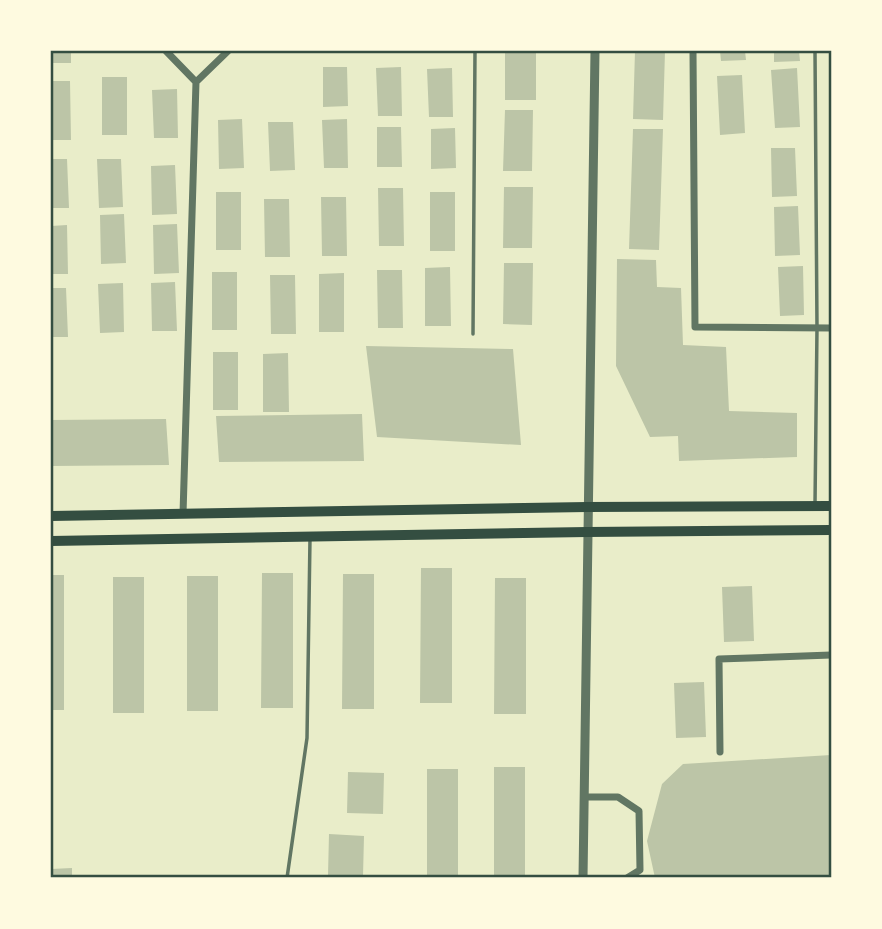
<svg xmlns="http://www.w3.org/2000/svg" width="882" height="929" font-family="Montserrat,sans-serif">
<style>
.building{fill:#bcc5a7}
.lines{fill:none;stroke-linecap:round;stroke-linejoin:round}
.service{stroke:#617663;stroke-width:3.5}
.minor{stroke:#617663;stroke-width:7}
.tertiary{stroke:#617663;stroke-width:9}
.secondary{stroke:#344e41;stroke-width:10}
.neatline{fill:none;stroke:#344e41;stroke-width:2.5}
</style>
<rect width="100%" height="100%" fill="#e9edc9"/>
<path class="building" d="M51,51h20v12h-20z
M505,51h31v49h-31z
M635,51h30l-2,69 -30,-1z
M720,51h25l1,9 -25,1z
M774,51h25l1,10 -26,1z
M323,67h24l1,39 -25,1z
M401,67l1,49h-24l-2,-48z
M452,68l1,49h-24l-2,-48z
M797,68l3,59 -25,1 -4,-58z
M742,75l3,58 -25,2 -3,-59z
M102,77h25v58h-25z
M51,81h19l1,59h-20z
M177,89l1,49h-24l-2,-48z
M505,110h28l-1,61h-29z
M242,119l2,49 -25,1 -1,-49z
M347,119l1,49h-24l-2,-48z
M268,122h25l2,48 -25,1z
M377,127h24l1,40h-25z
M455,128l1,40 -25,1v-40z
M633,129h30l-4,121 -30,-1z
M771,148h24l2,48 -25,1z
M51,159h16l2,49h-18z
M97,159h24l2,48 -24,1z
M175,165l2,49 -25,1 -1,-49z
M504,187h29l-1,61h-29z
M378,188h25l1,58h-25z
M216,192h25v58h-25z
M430,192h25v59h-25z
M321,197h25l1,59h-25z
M264,199h25l1,58h-25z
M798,206l2,49 -25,1 -1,-49z
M124,214l2,49 -25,1 -1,-49z
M177,224l2,49 -25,1 -1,-49z
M67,225l1,49h-17v-48z
M617,259l39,1 1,27 24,1 2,57 43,2 3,64 68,2v44l-118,4 -1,-25 -28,1 -34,-71z
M504,263h29l-1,62 -29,-1z
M803,266l1,49 -24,1 -2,-49z
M450,267l1,59h-26v-58z
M377,270h25l1,58h-25z
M212,272h25v58h-25z
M344,273v59h-25v-58z
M270,275h25l1,59h-25z
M175,282l2,49h-25l-1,-48z
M123,283l1,49 -24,1 -2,-49z
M51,288h15l2,49h-17z
M366,346l147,3 8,96 -144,-8z
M213,352h25v58h-25z
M288,353l1,59h-26v-58z
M362,414l2,47 -145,1 -3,-46z
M166,419l3,46 -118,1v-46z
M421,568h31v135h-32z
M262,573h31v135h-32z
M343,574h31v135h-32z
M51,575h13v135h-13z
M187,576h31v135h-31z
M113,577h31v136h-31z
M495,578h31v136h-32z
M752,586l2,55 -30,1 -2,-55z
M704,682l2,55 -30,1 -2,-55z
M831,755v123h-176l-8,-37 15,-57 21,-20z
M494,767h31v111h-31z
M427,769h31v109h-31z
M348,772l36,1 -1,41 -36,-1z
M329,834l35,2 -1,40 -35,-1z
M72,868v10h-21v-9z"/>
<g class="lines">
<path class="service" d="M815,51l2,277 -2,176
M473,334l2,-283
M287,878l20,-140 3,-200"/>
<path class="minor" d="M166,51l30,31 32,-31
M693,51l2,276 136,1
M183,514l13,-432
M720,752l-1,-93 112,-4
M584,797h34l21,14 1,59 -13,8"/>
<path class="tertiary" d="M583,878l12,-827"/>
<path class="secondary" d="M51,516l536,-9 244,-1
M51,541l536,-9 244,-2"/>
</g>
<rect width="882" height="929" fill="none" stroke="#fefae0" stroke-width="105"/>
<rect x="52" y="52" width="778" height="824" class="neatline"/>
</svg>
